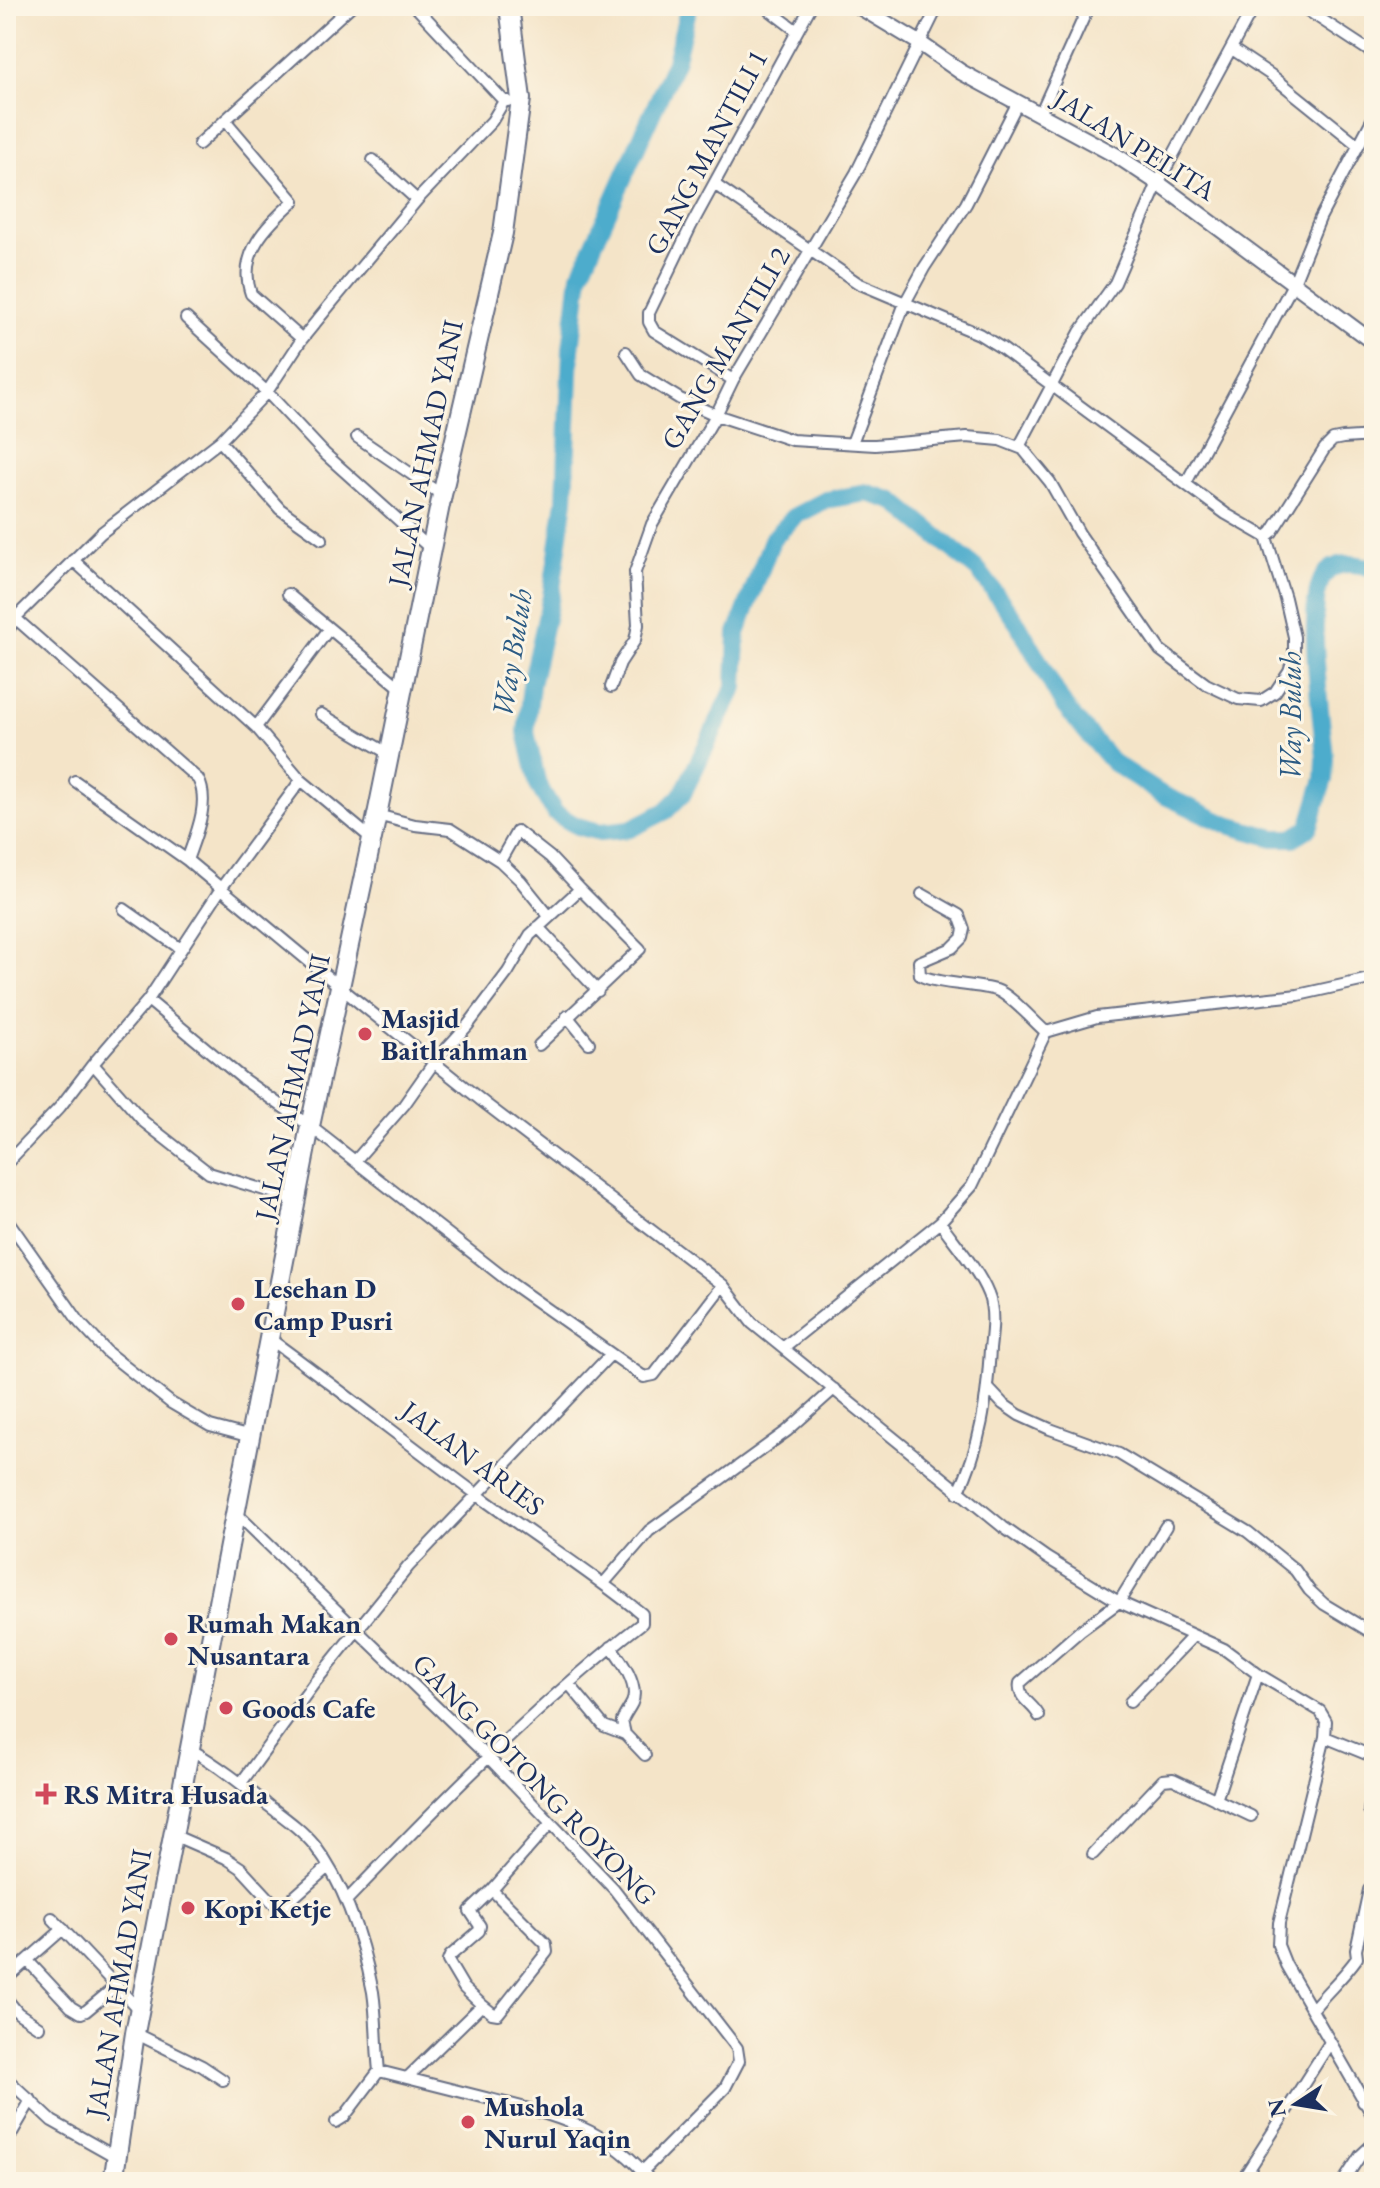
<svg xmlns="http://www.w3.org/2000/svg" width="1380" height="2188" font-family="'EB Garamond',serif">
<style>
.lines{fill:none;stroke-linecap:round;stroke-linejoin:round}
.river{stroke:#4daccc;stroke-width:18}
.street-casing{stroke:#676e83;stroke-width:14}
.secondary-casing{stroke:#676e83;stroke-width:18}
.highway-casing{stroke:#676e83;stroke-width:22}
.street{stroke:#fff;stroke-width:10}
.secondary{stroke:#fff;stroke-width:14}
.highway{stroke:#fff;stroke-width:18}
.poi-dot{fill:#d1495b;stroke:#fcf5e5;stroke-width:3}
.labels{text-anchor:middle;stroke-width:6;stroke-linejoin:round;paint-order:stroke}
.street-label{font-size:28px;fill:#1b2f5e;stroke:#fcf5e5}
.poi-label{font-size:28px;font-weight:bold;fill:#1b2f5e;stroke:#fcf5e5;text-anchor:start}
.water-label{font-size:30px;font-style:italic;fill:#2c5b84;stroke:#fcf5e5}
</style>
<rect width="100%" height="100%" fill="#fcf5e5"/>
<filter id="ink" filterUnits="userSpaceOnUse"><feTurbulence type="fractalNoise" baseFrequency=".0125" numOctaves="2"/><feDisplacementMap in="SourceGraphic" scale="16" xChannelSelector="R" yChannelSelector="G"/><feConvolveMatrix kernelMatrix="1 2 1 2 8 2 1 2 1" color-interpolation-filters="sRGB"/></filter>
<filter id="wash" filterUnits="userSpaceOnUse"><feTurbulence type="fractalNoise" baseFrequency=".006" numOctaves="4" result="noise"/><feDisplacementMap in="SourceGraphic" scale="32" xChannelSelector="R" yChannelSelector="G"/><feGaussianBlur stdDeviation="1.8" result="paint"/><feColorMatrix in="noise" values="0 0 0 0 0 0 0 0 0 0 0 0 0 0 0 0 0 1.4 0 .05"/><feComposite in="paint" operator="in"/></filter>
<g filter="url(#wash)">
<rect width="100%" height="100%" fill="#f4e4c8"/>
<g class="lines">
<path class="river" d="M689,6l-14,56 -95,213 -9,74 -6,151 -14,96 -20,89 -5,47 12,53 17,28 22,13 23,6 30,-3 36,-18 16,-16 53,-108 2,-54 35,-93 23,-24 31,-16 41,-7 27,8 85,70 39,53 46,82 48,56 49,32 67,31 46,13h19l16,-10 15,-49 1,-21c-3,-37 -20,-153 -2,-181 12,-18 34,-14 51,-8"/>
</g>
</g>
<g filter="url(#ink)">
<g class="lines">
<defs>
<path id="street" d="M415,6l89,95h4
M764,6l33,25
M1301,6l73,48
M1232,49l39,26 87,70
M1040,114l48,-106
M225,120l69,81c-27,24 -57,53 -43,93l51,45
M199,144l152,-138
M373,160l44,40
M714,184l144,99 121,51 21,13 226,167 40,23
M186,318l81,74 58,62 107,96
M626,352l15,23 39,24 36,16 76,25 83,5 92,-8 33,3 23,9 27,33 29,51 81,117 46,34 32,15 23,2 14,-9 14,-21 5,-15v-19l-9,-39 -19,-61 6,-5 53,-84 8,-8 10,-2 31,-2
M733,380l-79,-49 -5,-9v-9l42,-87 120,-220
M357,437l85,58
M220,441l60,68 42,30
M852,443l53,-140 19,-35 42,-64 52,-102
M1019,447l61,-115 35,-49 43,-100 96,-177
M1186,483l108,-201 26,-64 54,-102
M73,560l183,167 45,53 71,59
M288,594l114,95
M6,610l192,169c13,23 -3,58 -11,81
M6,634l9,-16 86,-85 119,-92 47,-49 35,-53 31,-38 84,-101 75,-79 12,-20
M611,687l9,-24 15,-23 3,-15 -3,-53 17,-48 64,-109 17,-35 123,-207 82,-167
M321,714l68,40
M256,727l73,-98
M75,781l112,79 154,128 146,117 236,180 29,38 251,204 44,31 72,44 105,47 34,25 62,37 6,10 -1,16 -46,186 -1,22 8,20 88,153
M377,815l38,10 35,4 50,32 20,19 29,36
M500,861l17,-30 33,26 30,32
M922,894l37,21 5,14 -2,9 -10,10 -33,14 1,13c14,9 56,9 76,15 15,5 37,31 50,42
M124,909l57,40
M538,927l60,64
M148,1000l95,79 67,47 202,158 132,93 10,-2 69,-90
M567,1016l22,27
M93,1064l51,58 65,51 88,27
M355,1161l49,-56 31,-44 33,-36 40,-53 22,-37 50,-46 60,60 -101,96
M6,1164l54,-57 33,-43 55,-64 74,-113 79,-107
M6,1218l74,105 28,30 63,50 39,23 41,11
M940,1222c15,21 39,49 48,72 7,16 4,38 2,55 -3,51 -9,98 -32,144
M270,1339c69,50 136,103 205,154 55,41 113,77 167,121v9c-106,82 -202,180 -295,277
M784,1347l156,-125 32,-36 74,-154 51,-15 201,-22 76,-17
M988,1388l15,16 16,11 31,14 69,25 129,78 47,38 14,20 15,14 50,30
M236,1513l253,245 125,131 123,159 2,13 -14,27 -93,94
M604,1583l45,-52 138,-100 47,-42
M611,1647c10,13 29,39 21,56 -3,6 -7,11 -10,18l3,13
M569,1684l35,42 21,8 20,21
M1130,1702l63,-66
M1039,1716c-6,-13 -22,-17 -19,-33l61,-53 38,-28 47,-76
M1325,1737l49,20
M190,1749c28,16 53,36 79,57 16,12 33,24 46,40 32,42 48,95 58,146 4,26 3,53 6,79 36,9 71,18 107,27 61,15 126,30 165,84
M241,1783l74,-101 93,-115 202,-212
M1374,1784l-5,26 5,4
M1216,1800l42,-126
M173,1835l53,23 15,10 35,38 10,-2 42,-37
M1093,1854l70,-74 10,-1 78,37
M52,1918l87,92
M28,1961l43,46 10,6 5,-2 29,-24
M6,1979l57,-50
M6,1998l12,15 21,14
M482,2005l-18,-17 -16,-27 2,-5 29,-25 1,-5 -10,-15 22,-21
M1312,2010c15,-19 31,-32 45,-52l-1,-8 13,-60 5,-8
M135,2033l67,33 21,14
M6,2078l46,43 64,36
M407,2078l75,-73 10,8 6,1 49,-62 -1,-8 -54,-54 58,-66
M1363,2102l11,-17
M336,2122l8,-5 35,-46
M6,2143l25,-43
M1241,2182l88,-138
M1343,2182l17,-26 14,-13"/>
<path id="secondary" d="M858,6l60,36 43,30 156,84 41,27 216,160"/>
<path id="highway" d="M113,2182l22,-149 175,-907 67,-311 65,-320 61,-262 18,-134 -12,-93"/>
</defs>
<use href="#street" class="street-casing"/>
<use href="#secondary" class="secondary-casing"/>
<use href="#highway" class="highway-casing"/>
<use href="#street" class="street"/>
<use href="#secondary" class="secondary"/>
<use href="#highway" class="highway"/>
</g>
</g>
<g class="poi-dot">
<circle cx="365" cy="1034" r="8"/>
<circle cx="238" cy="1304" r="8"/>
<circle cx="171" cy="1639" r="8"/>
<circle cx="226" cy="1708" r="8"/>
<path d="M42 1782h8v8h8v8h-8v8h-8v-8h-8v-8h8z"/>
<circle cx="188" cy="1908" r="8"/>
<circle cx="468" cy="2122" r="8"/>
</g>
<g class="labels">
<g class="street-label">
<text transform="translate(1135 144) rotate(32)" y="10">JALAN PELITA</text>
<text transform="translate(706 152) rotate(-62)" y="10">GANG MANTILI 1</text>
<text transform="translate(725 348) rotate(-60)" y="10">GANG MANTILI 2</text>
<text transform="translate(425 453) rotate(-78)" y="10">JALAN AHMAD YANI</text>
<text transform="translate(292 1087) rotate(-78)" y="10">JALAN AHMAD YANI</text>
<text transform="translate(473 1458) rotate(37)" y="10">JALAN ARIES</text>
<text transform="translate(535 1779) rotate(46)" y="10">GANG GOTONG ROYONG</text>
<text transform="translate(118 1983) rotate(-80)" y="10">JALAN AHMAD YANI</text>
</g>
<g class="poi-label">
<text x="381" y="1028">Masjid<tspan x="381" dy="32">Baitlrahman</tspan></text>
<text x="254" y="1298">Lesehan D<tspan x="254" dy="32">Camp Pusri</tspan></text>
<text x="187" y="1633">Rumah Makan<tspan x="187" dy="32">Nusantara</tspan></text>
<text x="242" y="1718">Goods Cafe</text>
<text x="64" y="1804">RS Mitra Husada</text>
<text x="204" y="1918">Kopi Ketje</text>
<text x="484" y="2116">Mushola<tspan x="484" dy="32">Nurul Yaqin</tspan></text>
</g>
<g class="water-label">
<text transform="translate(512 653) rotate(-81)" y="10">Way Buluh</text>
<text transform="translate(1291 716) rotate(-90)" y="10">Way Buluh</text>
</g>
</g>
<rect width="1380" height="2188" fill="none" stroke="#fcf5e5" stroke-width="32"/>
<g transform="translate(1296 2104) rotate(258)" stroke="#fcf5e5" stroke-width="6" paint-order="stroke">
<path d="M0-6L14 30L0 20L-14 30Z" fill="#1b2f5e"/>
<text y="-12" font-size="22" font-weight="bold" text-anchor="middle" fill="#1b2f5e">N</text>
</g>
</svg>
